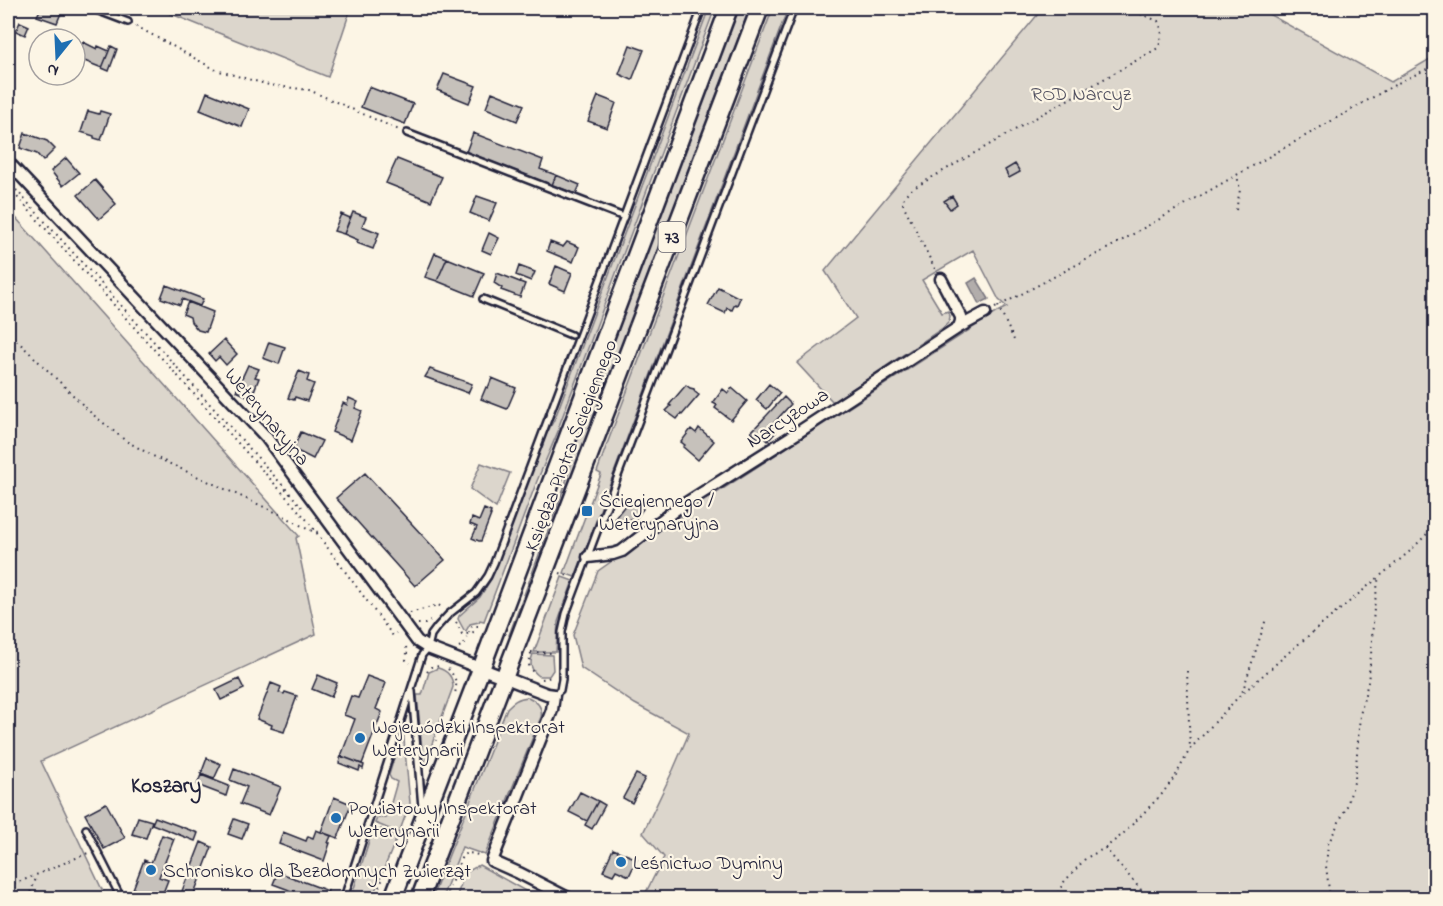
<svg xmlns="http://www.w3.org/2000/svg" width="1443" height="906" font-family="'Indie Flower',sans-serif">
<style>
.green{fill:#dcd6cc;stroke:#7f7c84;stroke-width:1.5}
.water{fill:#b2adab;stroke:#78757e;stroke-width:1.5}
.building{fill:#c6c1bb;stroke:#22223b;stroke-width:1.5}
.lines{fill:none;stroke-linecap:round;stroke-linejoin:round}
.service-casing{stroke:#22223b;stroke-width:10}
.minor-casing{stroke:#22223b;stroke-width:15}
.primary-casing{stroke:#22223b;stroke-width:21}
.path{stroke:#22223b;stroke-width:2;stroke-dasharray:1.5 4.5;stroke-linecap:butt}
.service{stroke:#fcf5e5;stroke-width:5}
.minor{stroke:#fcf5e5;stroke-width:10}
.primary{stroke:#fcf5e5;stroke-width:16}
.poi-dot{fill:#1f6fb2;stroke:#fcf5e5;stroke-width:2}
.labels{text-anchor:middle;stroke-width:4.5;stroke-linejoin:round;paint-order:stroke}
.shield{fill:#fcf5e5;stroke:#63616e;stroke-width:1.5}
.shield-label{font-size:18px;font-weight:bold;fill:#22223b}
.park-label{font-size:20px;fill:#504f5f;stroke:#fcf5e5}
.street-label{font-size:20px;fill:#22223b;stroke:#fcf5e5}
.poi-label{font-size:20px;fill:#22223b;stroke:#fcf5e5;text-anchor:start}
.neighbourhood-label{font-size:21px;font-weight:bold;fill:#22223b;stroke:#fcf5e5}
</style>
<rect width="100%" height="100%" fill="#fcf5e5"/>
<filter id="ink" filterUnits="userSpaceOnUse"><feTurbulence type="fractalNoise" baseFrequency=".0167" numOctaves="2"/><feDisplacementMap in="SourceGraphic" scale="12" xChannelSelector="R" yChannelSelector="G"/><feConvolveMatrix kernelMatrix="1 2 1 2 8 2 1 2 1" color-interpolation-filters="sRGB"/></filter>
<g filter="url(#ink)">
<path class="green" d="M159,8h192l-23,69 -169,-68z
M709,8h6l-156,418v3l-22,52 -53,140 -4,-1 -1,2 -9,2 -4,7 -2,-1 -6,-11 1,-3 21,-19 11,-18 54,-142 10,-19z
M738,8h12l-239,627h-2l56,-150 18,-64 16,-43z
M773,8h15l-213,569 -11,-4 37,-99 -4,-2 10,-28z
M1032,8h226l133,74 44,-26v842h-792l21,-41 -21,-24 30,-63 16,-37 -54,-29 -54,-36 -8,-33 25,-64 24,-17 375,-242 10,-5 -8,-7 -26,-50 -51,30 20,33 6,-2 2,5 -1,6 -5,5 -111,75 -36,-39 59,-45 -31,-47 214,-258z
M8,209l291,327 -3,2 20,96 -275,127 65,137h-98z
M481,463l29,10 -14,35 -26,-19z
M562,577l11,4 -15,41 -2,30h-22z
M533,654l19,1 1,15 -4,6h-10c-8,-6 -10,-12 -6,-22z
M438,668c10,3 15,9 15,19l-27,73 -3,1 -6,-66h5l7,-23z
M528,697c9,4 15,10 13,20l-56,138 -23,-8 -20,51h-10l75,-190c6,-6 10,-10 21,-11z
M403,729l7,74 -11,30 -24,-10 2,-5 10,-1 10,-35 -6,-3 -2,-4z
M373,828l24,9 -25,61h-21z
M479,865l59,33h-82l9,-25z"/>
<path class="water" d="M976,278l13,21 -10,5 -11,-21z"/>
<path class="building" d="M41,8h22l-6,15 -20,-7z
M20,22l9,4 -4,9 -9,-4z
M83,42l14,7 1,-3 11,5 -7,17 -25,-10z
M630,45l14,5 -12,30 -13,-6z
M111,46l6,3 -8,22 -7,-3z
M444,74l32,12 -7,17 -32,-13z
M369,87l44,17 -8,20 -44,-17z
M207,92l42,17 -7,18 -42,-17z
M492,92l32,13 -7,16 -31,-13z
M598,96l18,7 -9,25 -19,-7z
M88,111l11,3 1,-3 10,3 -9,26 -7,-2v-2l-13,-4z
M25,133l22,8 8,8 -12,12 -6,-7 -17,-6z
M473,133l70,27 -3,9 16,6 -4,10 -86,-33z
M66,158l13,15 -16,13 -12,-15z
M397,159l45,18 -11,24 -45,-18z
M1015,164l5,8 -11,6 -4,-8z
M556,175l24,10 -4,9 -24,-9z
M95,180l21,24 -17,15 -21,-24z
M477,196l20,7 -8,18 -19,-8z
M952,196l5,8 -7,5 -6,-8z
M353,212l13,5 -4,9 17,7 -6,16 -16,-6 1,-3 -14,-6z
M341,214l9,4 -6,16 -10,-3z
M489,233l10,5 -8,16 -9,-4z
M550,242l13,5 4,-5 12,5 -6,15 -26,-11z
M435,253l12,5 -10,23 -12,-4z
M447,258l37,15 -10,23 -37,-15z
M519,266l16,6 -4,9 -15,-6z
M556,266l16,7 -7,18 -16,-7z
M497,273l28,11 -5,13 -19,-7 1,-2 -8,-5z
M166,285l37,14 -3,7 -18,-7 -2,6 -19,-7z
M718,287l22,11 -3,7 -2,-1 -3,6 -5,-2 -2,5 -17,-8z
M188,302l25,10 -7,20 -8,-2 -7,-8 -1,-5 -7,-3z
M224,340l13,14 -11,11 -7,-8 -4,4 -6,-7z
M269,342l16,5 -6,17 -16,-6z
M248,365l11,4 -4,8 4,1 -5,13 -4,-2 -3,7 -11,-5z
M430,369l42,15 -4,9 -43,-16z
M299,371l10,4 -2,6 7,3 -7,17 -12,-4 -1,3 -6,-2z
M492,378l24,10 -9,21 -26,-10 5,-12 2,1z
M769,384l11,9 -13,16 -11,-9z
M686,385l4,3 4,1 1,3 4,3 -17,20 -1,-1 -4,5 -11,-8 5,-5 -2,-1z
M732,388l15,13 -16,19 -16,-12 2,-3 -4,-2 10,-14 5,4z
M784,397l7,7 -20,22 5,6 -8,9 -6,-6 -3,4 -8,-7z
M349,398l9,4 -3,6 7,3 -11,29 -19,-8 11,-29 4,2z
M699,428l15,13 -16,19 -15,-13 2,-2 -4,-3 10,-13 5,4z
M301,432l21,9 -9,18 -20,-10z
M365,473l80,87 -30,26 -79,-88z
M630,499l13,10 -9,12 -3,-2 -5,7 -11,-8z
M484,509l7,3 -1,3h1l-10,26h-2l-7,-3 5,-11 -7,-3 2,-6 7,3z
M318,675l19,8 -6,14 -19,-8z
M367,676l19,7 -10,26 6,3 -20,52 -21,-8 14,-37 -11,-4 7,-19 7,2z
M239,679l5,10 -23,11 -5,-10z
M271,683l10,4 -2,6 5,1 1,-2 12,4 -13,36 -13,-4 1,-3 -15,-6z
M341,756l23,9 -1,4 -3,-2 -1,4 -20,-8z
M207,758l14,6 -7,15 -13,-5z
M234,769l47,18 -12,28 -29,-11 7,-17 -17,-7z
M636,774l9,4 -13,25 -9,-5z
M201,775l28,11 -3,10 -29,-11z
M580,792l18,9 -11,20 -18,-9z
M334,797l17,7 -13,34 -17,-6z
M598,801l7,4 -13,24 -7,-4z
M106,803l19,35 -21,11 -19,-35z
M138,817l14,4 -6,17 -14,-4z
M155,817l43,16 -3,8 -43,-17z
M234,819l14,5 -6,15 -14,-5z
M316,830l15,6 -3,7h2l-6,18 -45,-17 4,-12 23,9 2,-5 5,2z
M162,835l12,4 -15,38 9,3 -7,18h-3l-25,-9 11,-29 7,3z
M201,842l11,5 -19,49 -11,-5z
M613,849l24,10 -8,17 -13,-6 -3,5 -10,-4z
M278,872l50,19 -4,7h-13l-38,-14z"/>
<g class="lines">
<defs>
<path id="service" d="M91,8l37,14
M407,133l217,84
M483,299l88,36
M412,691l10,116
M554,695l6,-5 2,-11v-47l4,-18 228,-606
M86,829l35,69
M344,898l78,-243 6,-7 3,-13 6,-8 12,-13 27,-21 12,-17 6,-13 208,-555"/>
<path id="minor" d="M8,162l258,275 68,92 83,112 11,7 119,46 7,1 -2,15 -60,151 27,12 49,25
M959,327l26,-14
M588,557l25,-3 9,-3 53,-41 122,-77 162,-106 2,-6v-4l-20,-38"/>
<path id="primary" d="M393,898l88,-229 248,-661
M420,898l340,-890"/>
</defs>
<use href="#service" class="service-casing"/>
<use href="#minor" class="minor-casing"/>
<use href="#primary" class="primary-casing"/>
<path class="path" d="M136,26l80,44 53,15 40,5 90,40
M8,181l139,153 155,173
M13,184l-4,4 298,332 86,116 3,-3
M1236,210l4,-20 -3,-15
M935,269l-32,-65 1,-8 6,-6 248,-142c5,-11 5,-16 0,-27l-32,-13
M998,306l17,36
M995,308l119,-63 284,-162 31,-15
M8,332l62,60 21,21 35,28 29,16 131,60 23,13 8,2 5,-1
M560,573l11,4
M410,613l28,-8 6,3
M456,622l6,12c6,1 10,-3 16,-2
M418,624h7l5,-3
M406,647l1,6 -1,7 4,3
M459,647l4,-2 9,-19h10
M531,652l21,1
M531,653l-2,12 5,10
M448,669c7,7 10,14 7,24
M1187,671l3,78
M427,672l4,-5 9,-1
M542,679l6,-1 5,-3
M1244,692l51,-45 114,-95 16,-16 11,-13
M427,763l9,-23
M375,827l25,9
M1105,848l43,50
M8,885l16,-5 64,-27
M28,898l9,-22
M374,898l11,-24
M445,898l17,-42c6,-5 12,-2 19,0
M1055,898l9,-16 22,-24 19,-10 18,-14 39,-40 14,-19 14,-26 52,-56 24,-74
M1330,898l-4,-32 2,-22 19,-38 8,-27 5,-64 8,-33 3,-27 3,-47 5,-32"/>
<use href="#service" class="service"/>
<use href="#minor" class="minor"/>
<use href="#primary" class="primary"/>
</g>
</g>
<g class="poi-dot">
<rect x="581" y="505" width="12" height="12" rx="3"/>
<circle cx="360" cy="738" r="6"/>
<circle cx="336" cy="818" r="6"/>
<circle cx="621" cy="862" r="6"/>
<circle cx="151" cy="870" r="6"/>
</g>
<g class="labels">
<rect class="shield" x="658.5" y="222" width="27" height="30" rx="4.5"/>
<g class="shield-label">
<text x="672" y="243">73</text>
</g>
<g class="park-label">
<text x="1081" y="100">ROD Narcyz</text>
</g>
<g class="street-label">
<text transform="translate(268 416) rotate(50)" y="7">Weterynaryjna</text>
<text transform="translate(787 417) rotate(-33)" y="7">Narcyzowa</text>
<text transform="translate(570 445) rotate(-69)" y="7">Księdza Piotra Ściegiennego</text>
</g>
<g class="poi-label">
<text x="599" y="507">Ściegiennego /<tspan x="599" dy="23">Weterynaryjna</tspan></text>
<text x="372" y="733">Wojewódzki Inspektorat<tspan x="372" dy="23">Weterynarii</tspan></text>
<text x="348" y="814">Powiatowy Inspektorat<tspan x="348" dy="23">Weterynarii</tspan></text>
<text x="633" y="869">Leśnictwo Dyminy</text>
<text x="163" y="877">Schronisko dla Bezdomnych Zwierząt</text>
</g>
<g class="neighbourhood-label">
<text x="166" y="792">Koszary</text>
</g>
</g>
<rect width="1443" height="906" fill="none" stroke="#fcf5e5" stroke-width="30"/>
<rect x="15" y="15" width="1413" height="876" fill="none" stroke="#22223b" stroke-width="2" filter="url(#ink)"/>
<g transform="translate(57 57) rotate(198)"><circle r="28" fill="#fcf5e5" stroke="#a5a1a1" stroke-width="1.5"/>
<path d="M0-4.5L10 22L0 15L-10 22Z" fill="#1f6fb2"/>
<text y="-9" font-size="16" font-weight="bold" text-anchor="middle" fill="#22223b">N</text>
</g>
</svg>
